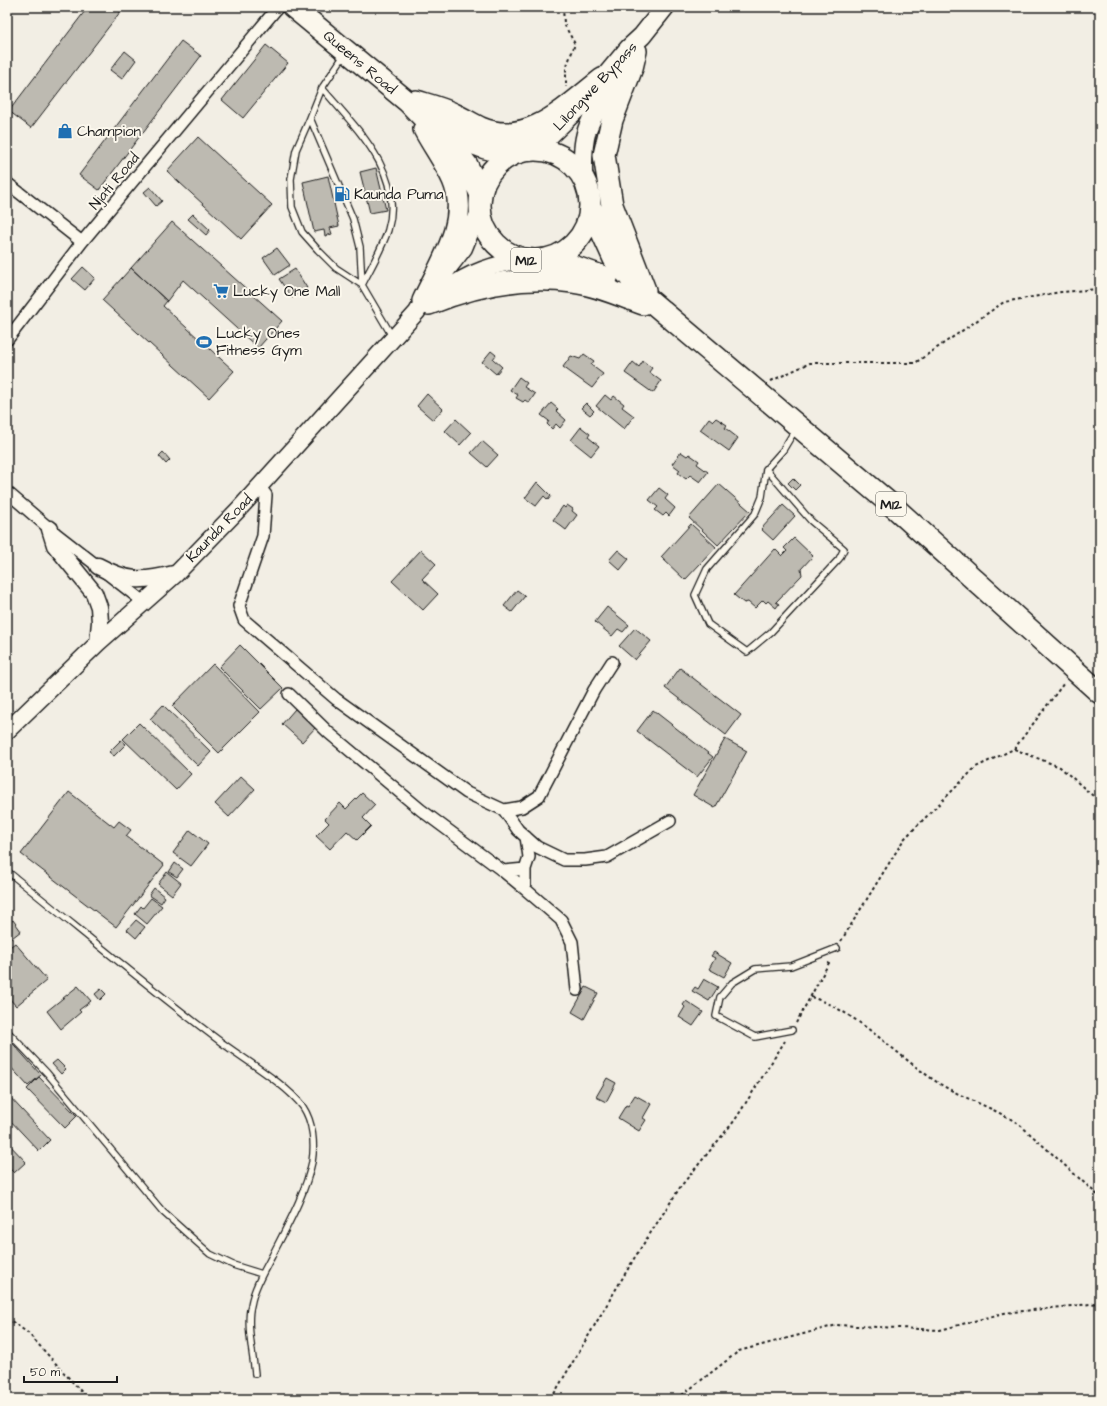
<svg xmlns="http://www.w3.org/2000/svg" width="1107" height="1406" font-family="'Architects Daughter',sans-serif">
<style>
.building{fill:#bdbab1;stroke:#1c1c1c}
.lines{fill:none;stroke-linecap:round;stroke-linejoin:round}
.lane-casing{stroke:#1c1c1c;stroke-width:8}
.street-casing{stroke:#1c1c1c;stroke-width:14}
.secondary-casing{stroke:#1c1c1c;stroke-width:19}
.primary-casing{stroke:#1c1c1c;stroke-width:21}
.highway-casing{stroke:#1c1c1c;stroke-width:24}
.path{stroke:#1c1c1c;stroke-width:2;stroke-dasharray:3 3;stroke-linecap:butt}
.lane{stroke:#fbf7ec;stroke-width:5.5}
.street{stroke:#fbf7ec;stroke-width:11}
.secondary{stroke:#fbf7ec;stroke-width:16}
.primary{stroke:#fbf7ec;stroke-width:18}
.highway{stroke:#fbf7ec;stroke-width:21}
.labels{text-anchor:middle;stroke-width:4;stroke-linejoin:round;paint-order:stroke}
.shield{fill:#fbf7ec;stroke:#5f5e5a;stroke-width:1}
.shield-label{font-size:14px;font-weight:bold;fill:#1c1c1c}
.street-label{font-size:15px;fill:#1c1c1c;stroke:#fbf7ec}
.poi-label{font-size:15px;fill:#1c1c1c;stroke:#fbf7ec;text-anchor:start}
</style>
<rect width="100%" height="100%" fill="#f2eee4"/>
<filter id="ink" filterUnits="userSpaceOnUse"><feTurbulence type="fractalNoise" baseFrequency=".025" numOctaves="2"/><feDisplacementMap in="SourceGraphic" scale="8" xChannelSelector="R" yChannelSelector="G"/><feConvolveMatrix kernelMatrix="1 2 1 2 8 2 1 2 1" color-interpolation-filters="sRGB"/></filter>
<g filter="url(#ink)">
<path class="building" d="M88,7h36l-93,121 -22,-17z
M181,41l20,15 -102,134 -20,-15z
M266,45l22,18 -45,55 -21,-18z
M125,51l11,9 -14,19 -12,-9z
M198,137l74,68 -31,34 -74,-68z
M376,168l10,42 -16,3 -10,-41z
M328,176l11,50 -9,2 2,6 -7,2 -1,-6 -10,2 -11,-50z
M150,187l12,14 -6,5 -12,-14z
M193,214l17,16 -4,5 -18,-16z
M172,222l110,99 -24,27 -75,-68 -16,21 -36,-33z
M277,248l13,17 -15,10 -12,-17z
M83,267l12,11 -10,12 -13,-11z
M131,268l36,33 -4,5 71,65 -25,27 -107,-98z
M295,269l12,19 -15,10 -13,-19z
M491,351l5,4 -3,4 9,8 -6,7 -14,-12z
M584,354l10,7 -3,4 12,9 -11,14 -29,-21 8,-11 9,3z
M643,361l9,7 -3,4 12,9 -8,12 -28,-20 8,-11 6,5z
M519,377l8,6 -3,4 11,7 -6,9 -4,-3 -2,2 -7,-4 2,-3 -8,-5z
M427,394l16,15 -10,11 -16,-14z
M605,395l6,5 3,-4 10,8 -2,3 12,9 -10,13 -28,-23z
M551,403l7,6 -2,2 10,9 -6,8 -4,-4 -4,5 -5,-5 2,-3 -8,-6z
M586,403l8,8 -4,4 -9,-7z
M709,418l4,3 3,-3 11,7 -2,3 13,10 -9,13 -29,-21z
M456,419l15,14 -11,12 -15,-14z
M581,427l9,7 -2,3 11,9 -8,10 -20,-16z
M482,441l16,14 -11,12 -16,-14z
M163,452l7,8 -4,4 -7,-8z
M681,452l6,4 2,-2 10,7 -2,3 11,8 -8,10 -10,-7 -4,4 -8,-6 2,-3 -8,-6z
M793,478l7,7 -5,5 -7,-7z
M537,482l14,14 -3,4 -4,-4 -8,10 -11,-8z
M719,484l31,27 -32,34 -29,-27z
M659,488l9,7 -3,4 10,9 -6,8 -3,-3 -3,3 -8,-6 3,-3 -9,-7z
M567,505l6,4 -1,2 5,4 -11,15 -13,-10 10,-14 2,2z
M783,505l12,11 -22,24 -12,-11z
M691,524l25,23 -31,33 -24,-23z
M794,538l19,18 -12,13 1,6 -26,27 3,2 -3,4 -8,-7 -2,2 -3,-3 -8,8 -7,-6 -4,1 -10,-8 41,-46 7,7 5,-5 -3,-3z
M421,550l15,14 -14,15 16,15 -15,16 -31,-29z
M618,550l11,9 -9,11 -11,-10z
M517,590l8,6 -13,16 -8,-6z
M607,607l22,18 -6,7 -5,-3 -6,7 -17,-14z
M635,628l16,13 -16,19 -16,-14z
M240,645l43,43 -22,21 -42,-42z
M213,664l47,48 -41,41 -47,-47z
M680,668l61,47 -15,20 -61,-47z
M163,705l48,47 -13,14 -48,-47z
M295,709l21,18 -14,15 -20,-18z
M653,710l60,47 -16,20 -60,-46z
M139,723l52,51 -15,16 -53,-51z
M725,739l22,12 -32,57 -22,-13z
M121,740l5,4 -12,12 -5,-4z
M241,776l14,13 -26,28 -14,-13z
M69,792l45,35 5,-6 12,9 -5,6 38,29 -48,62 -95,-73z
M362,793l13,12 -12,13 8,8 -14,14 -10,-9 -17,18 -14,-13 13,-13 -4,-4 15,-16 6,6z
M190,830l18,14 -17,22 -18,-13z
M175,863l8,6 -6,8 -8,-5z
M167,872l14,11 -9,12 -14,-11z
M154,888l11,9 -4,6 -12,-8z
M151,898l11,8 -15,18 -12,-10 6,-8 2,2z
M13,920l8,11 -13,10 -1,-16z
M136,920l9,7 -9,11 -9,-8z
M15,943l32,37 -31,26 -9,-10v-47z
M714,952l18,11 -8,14 -15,-8 6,-11 -4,-2z
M704,979l14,8 -9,14 -17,-10 3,-4 3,2z
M78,986l13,15 -12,9 2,2 -20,17 -14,-18z
M586,987l12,6 -14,26 -12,-7z
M101,989l5,5 -6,6 -5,-6z
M686,1001l17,11 -10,14 -14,-9 6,-10 -2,-2z
M7,1037l34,38 -13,11 -21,-23z
M57,1060l9,9 -5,5 -9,-10z
M39,1077l38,39 -12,12 -38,-39z
M607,1078l9,5 -10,19 -10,-5z
M7,1094l43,46 -11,11 -32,-34z
M635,1095l16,9 -8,14 3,2 -7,11 -21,-13 8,-13 2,1z
M7,1142l19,20 -12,11 -7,-7z"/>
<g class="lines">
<defs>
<path id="lane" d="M345,54l-23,34 -12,30 43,101 7,28 2,38 30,51
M310,118l-14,32 -5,29 1,28 10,25 16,18 18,18 26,17c9,-18 20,-36 26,-55 17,-57 -33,-103 -66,-142
M766,469l45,52 33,28 -5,10 -68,73 -24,20 -39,-28 -13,-29 12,-26 48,-55 7,-17 4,-28 17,-19 12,-20
M7,871c70,56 138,114 210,168 23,18 70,45 86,68 10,15 12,37 9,55 -7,33 -25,64 -40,94 -8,15 -18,32 -21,49 -5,19 2,49 4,69
M792,1030l-37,7 -39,-21 4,-19 12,-14 23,-14 36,-3 46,-18
M7,1031l40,42 116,139 47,42 23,11 29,9"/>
<path id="street" d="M7,183l75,59
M7,340l75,-98 196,-235
M259,486l7,9 -3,41 -24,70 5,14 92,79 131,94 37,17 14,20 19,17 27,13h21l22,-3 63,-36
M7,492l43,37 95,74
M289,694l40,39 92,77 82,61 22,-2
M504,810l18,-3 17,-11 55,-106 18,-28
M526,837l3,20 -4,12v20l36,31 11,22 5,48
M503,871l22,18"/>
<path id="secondary" d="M436,298c25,-23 54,-34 88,-38
M50,529l5,16 39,48 5,14 1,15 -2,21
M98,566c30,16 43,16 76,8
M7,731l91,-88 78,-69 62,-64 179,-198 6,-11 41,-53 16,-39"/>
<path id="primary" d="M529,150l17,-11 37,-36 46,-55 13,-12 23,-29
M583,177c0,-16 -1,-32 4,-47 8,-22 24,-42 37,-62"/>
<path id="highway" d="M293,7l115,95 52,54 7,9 14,30
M636,51l-4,17 -20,52 -8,35 8,50 33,85
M416,101c13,4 26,7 38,13 9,4 18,10 27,14 47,20 87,-23 121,-49
M437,117c31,24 38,33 79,36
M480 205a55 55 0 1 1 110 0a55 55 0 1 1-110 0Z
M591,208l23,51 34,40 247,209 205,185
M544,260l29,6 34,12
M423,301c17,-37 48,-80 30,-121 -8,-18 -20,-34 -29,-51
M429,304c46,-19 95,-29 144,-22 24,3 48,14 70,22"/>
</defs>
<use href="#lane" class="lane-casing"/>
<use href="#street" class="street-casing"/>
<use href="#secondary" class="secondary-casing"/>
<use href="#primary" class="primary-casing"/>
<use href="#highway" class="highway-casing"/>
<path class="path" d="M563,7l1,17 11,20 -9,24v19
M771,381l39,-18h105l89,-61 57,-10 39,-3
M1014,749l50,-66
M841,941l63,-102 72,-72 38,-18 46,18 40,35
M811,997c49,16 85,59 129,87 25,15 54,24 79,40l81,73
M796,1023l34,-62
M7,1318l21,15 60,66
M551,1399l84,-142 46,-71 54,-66 50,-79
M677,1399l62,-48 98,-26 103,5 64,-17 96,-10"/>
<use href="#lane" class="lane"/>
<use href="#street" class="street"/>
<use href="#secondary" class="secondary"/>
<use href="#primary" class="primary"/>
<use href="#highway" class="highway"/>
</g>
</g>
<defs>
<symbol id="shop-bare" viewBox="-9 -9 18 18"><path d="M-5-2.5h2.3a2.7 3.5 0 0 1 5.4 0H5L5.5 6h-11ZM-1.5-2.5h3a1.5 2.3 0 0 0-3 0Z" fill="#1f6fb2" stroke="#fbf7ec" stroke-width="2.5" paint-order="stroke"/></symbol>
<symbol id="fuel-bare" viewBox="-9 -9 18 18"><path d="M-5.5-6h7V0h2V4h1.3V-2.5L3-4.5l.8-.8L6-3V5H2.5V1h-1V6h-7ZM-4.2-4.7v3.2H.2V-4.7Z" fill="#1f6fb2" stroke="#fbf7ec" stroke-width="2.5" paint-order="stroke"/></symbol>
<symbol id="supermarket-bare" viewBox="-9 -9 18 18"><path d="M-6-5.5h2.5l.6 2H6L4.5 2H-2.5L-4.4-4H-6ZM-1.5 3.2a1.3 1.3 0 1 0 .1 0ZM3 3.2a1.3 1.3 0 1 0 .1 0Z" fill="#1f6fb2" stroke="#fbf7ec" stroke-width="2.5" paint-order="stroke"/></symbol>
<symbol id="stadium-bare" viewBox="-9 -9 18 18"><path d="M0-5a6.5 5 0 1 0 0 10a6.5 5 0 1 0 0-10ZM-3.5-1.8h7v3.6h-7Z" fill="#1f6fb2" stroke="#fbf7ec" stroke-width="2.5" paint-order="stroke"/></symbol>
</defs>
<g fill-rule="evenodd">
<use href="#shop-bare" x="54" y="120" width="22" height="22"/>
<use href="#fuel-bare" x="331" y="183" width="22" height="22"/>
<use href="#supermarket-bare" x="210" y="280" width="22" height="22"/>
<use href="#stadium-bare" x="193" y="331" width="22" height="22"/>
</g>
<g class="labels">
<g class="shield">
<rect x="511" y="248" width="30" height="24" rx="3"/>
<rect x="876" y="492" width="30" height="24" rx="3"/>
</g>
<g class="shield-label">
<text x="526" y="265">M12</text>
<text x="891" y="509">M12</text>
</g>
<g class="street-label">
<text transform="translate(360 62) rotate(40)" y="5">Queens Road</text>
<text transform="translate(595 86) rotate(-47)" y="5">Lilongwe Bypass</text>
<text transform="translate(114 181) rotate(-50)" y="5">Njati Road</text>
<text transform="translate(219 528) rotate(-46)" y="5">Kaunda Road</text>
</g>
<g class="poi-label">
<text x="77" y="136">Champion</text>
<text x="354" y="199">Kaunda Puma</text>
<text x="233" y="296">Lucky One Mall</text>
<text x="216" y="338">Lucky Ones<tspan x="216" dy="17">Fitness Gym</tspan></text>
</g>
</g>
<rect width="1107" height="1406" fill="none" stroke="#fbf7ec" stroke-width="24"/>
<rect x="12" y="12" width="1083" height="1382" fill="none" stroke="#1c1c1c" stroke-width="1.5" filter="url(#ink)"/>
<path d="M24 1376v6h93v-6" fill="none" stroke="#1c1c1c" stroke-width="2"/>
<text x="30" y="1376" font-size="12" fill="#1c1c1c" stroke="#fbf7ec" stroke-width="3" paint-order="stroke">50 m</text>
</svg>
